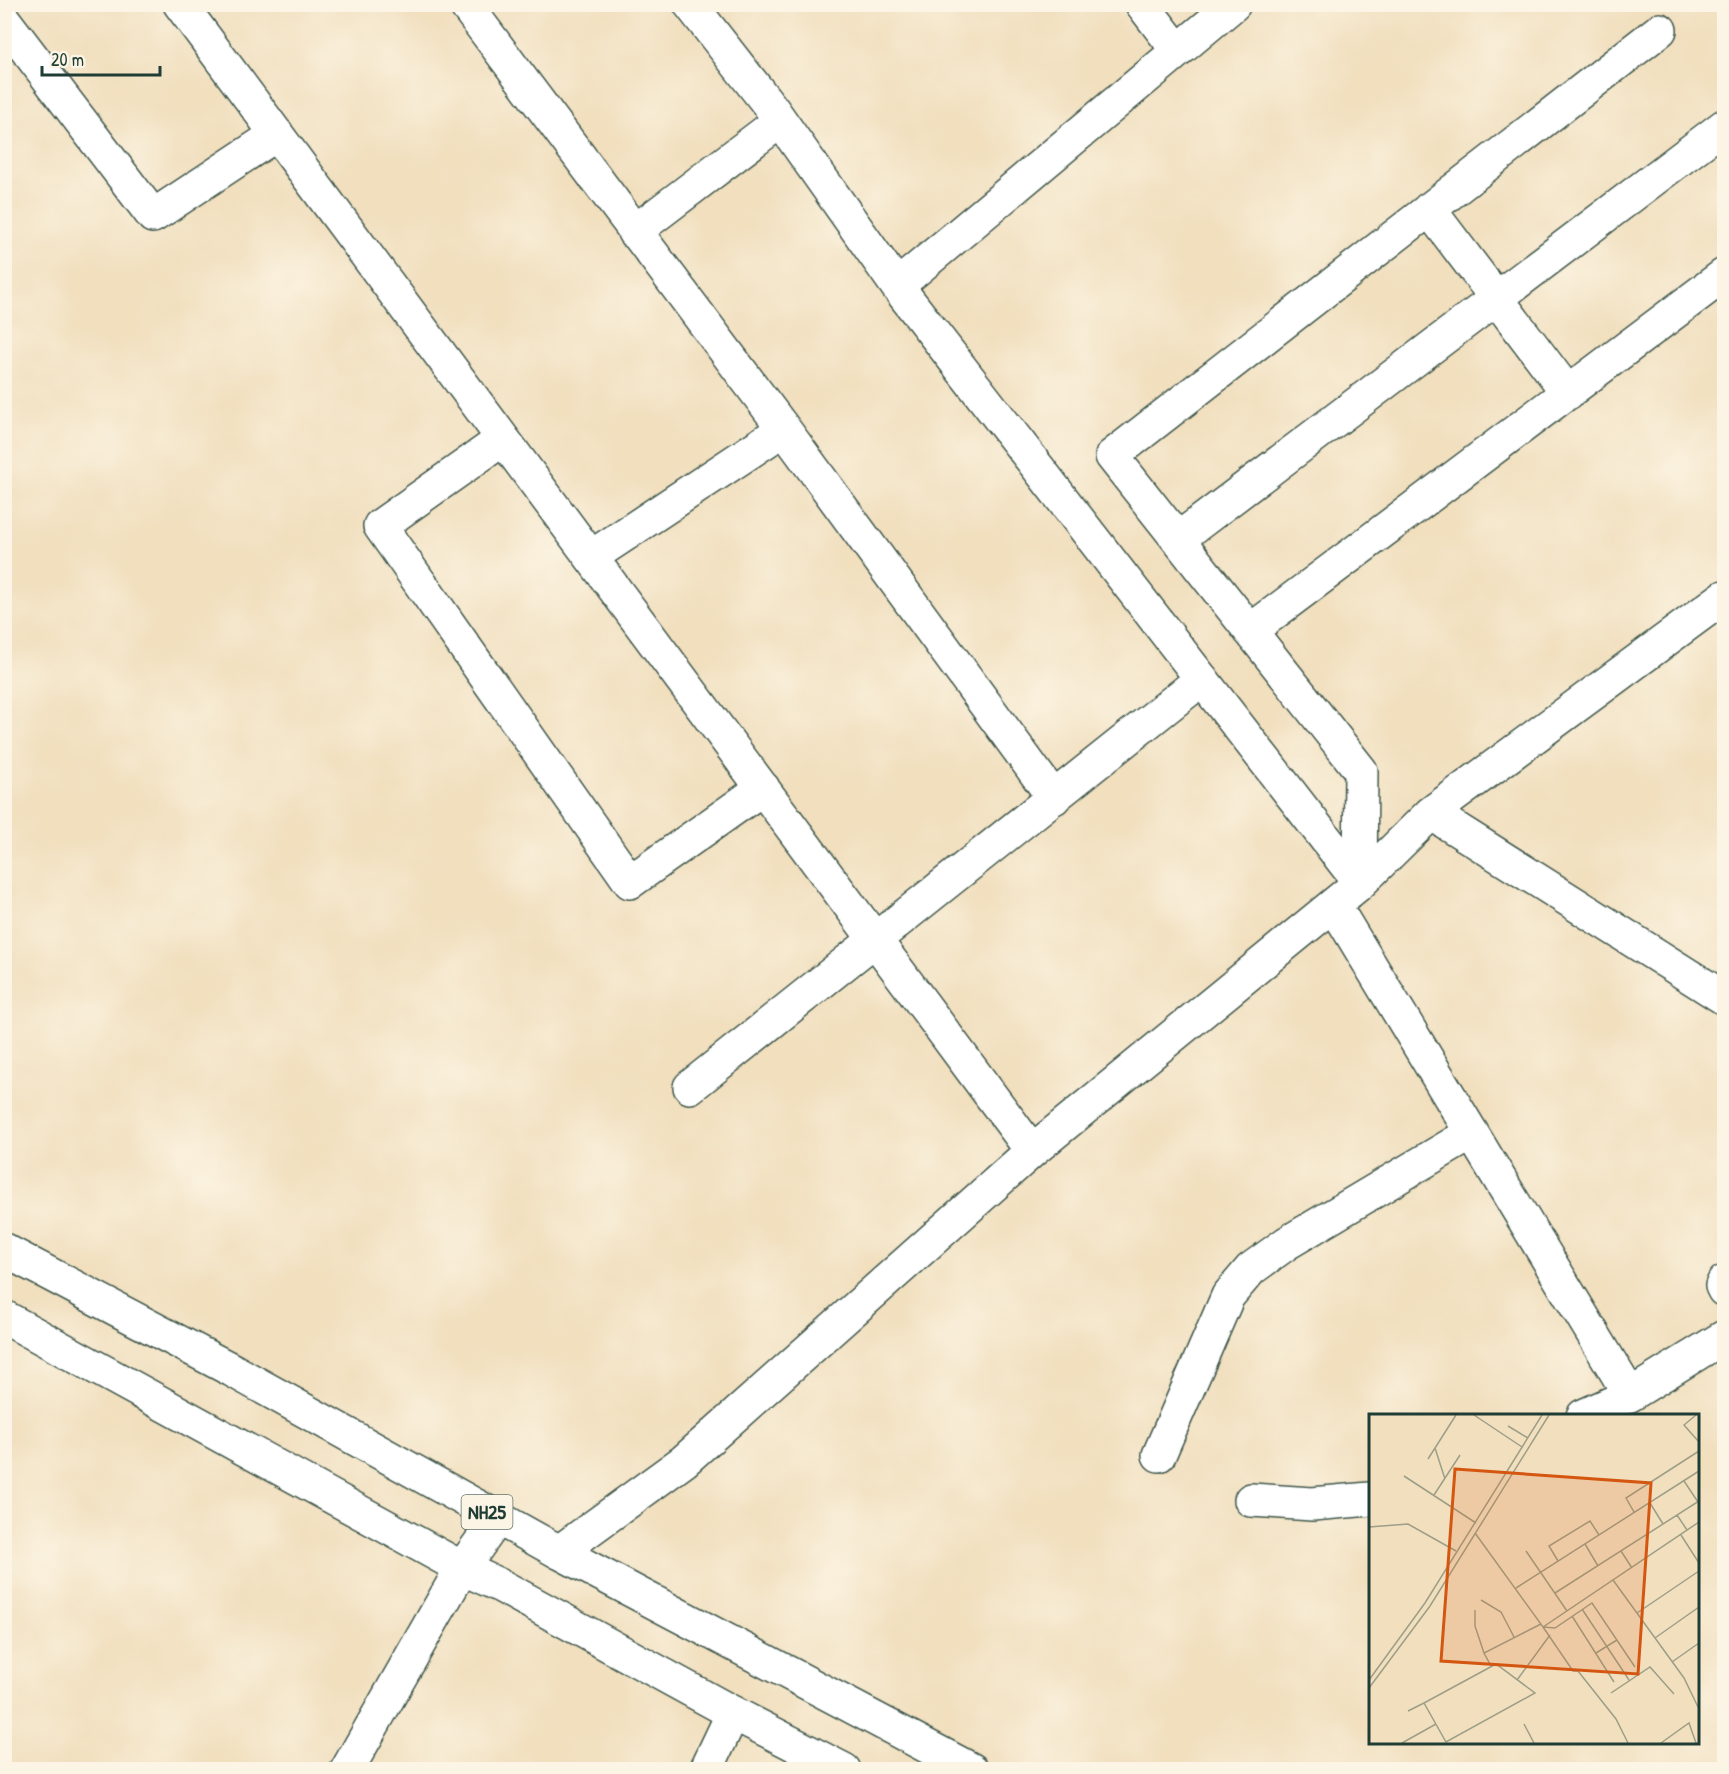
<svg xmlns="http://www.w3.org/2000/svg" width="1729" height="1774" font-family="'Patrick Hand',sans-serif">
<style>
.lines{fill:none;stroke-linecap:round;stroke-linejoin:round}
.minor-casing{stroke:#3e5549;stroke-width:36}
.major-casing{stroke:#3e5549;stroke-width:36}
.minor{stroke:#fff;stroke-width:33}
.major{stroke:#fff;stroke-width:33}
.labels{text-anchor:middle;stroke-width:5;stroke-linejoin:round;paint-order:stroke}
.shield{fill:#fcf5e5;stroke:#617469;stroke-width:1.5}
.shield-label{font-size:20px;font-weight:bold;fill:#1f3d34}
.inset-road{fill:none;stroke:#9d9e87;stroke-width:1.5}
.view{fill:#d45610;fill-opacity:0.15;stroke:#d45610;stroke-width:3}
.inset-edge{fill:none;stroke:#1f3d34;stroke-width:3}
</style>
<rect width="100%" height="100%" fill="#fcf5e5"/>
<filter id="ink" filterUnits="userSpaceOnUse"><feTurbulence type="fractalNoise" baseFrequency=".0167" numOctaves="2"/><feDisplacementMap in="SourceGraphic" scale="12" xChannelSelector="R" yChannelSelector="G"/><feConvolveMatrix kernelMatrix="1 2 1 2 8 2 1 2 1" color-interpolation-filters="sRGB"/></filter>
<filter id="wash" filterUnits="userSpaceOnUse"><feTurbulence type="fractalNoise" baseFrequency=".008" numOctaves="4" result="noise"/><feDisplacementMap in="SourceGraphic" scale="24" xChannelSelector="R" yChannelSelector="G"/><feGaussianBlur stdDeviation="1.35" result="paint"/><feColorMatrix in="noise" values="0 0 0 0 0 0 0 0 0 0 0 0 0 0 0 0 0 1.4 0 .05"/><feComposite in="paint" operator="in"/></filter>
<g filter="url(#wash)">
<rect width="100%" height="100%" fill="#f1dfbe"/>
</g>
<g filter="url(#ink)">
<g class="lines">
<defs>
<path id="minor" d="M180,4l852,1147
M465,4l319,425 270,369
M1142,4l36,47
M4,20l149,196 124,-82
M1429,209l139,184
M634,232l146,-111
M897,286l337,-282
M503,439l-123,87 250,356 133,-94
M1178,539l546,-413
M591,557l193,-128
M1250,631l474,-356
M1431,813l293,185
M1360,883l1,-112 -249,-315 548,-426
M1360,883l71,-70 293,-216
M1334,905l296,490 94,-58
M690,1087l512,-408
M1724,1282l-2,4 2,4
M1583,1416l47,-21
M1159,1455l69,-159 23,-27 36,-26 185,-110
M1251,1500l61,4 58,-5
M559,1552l125,-91 348,-310 328,-268 -463,-597 -124,-176 -83,-106
M347,1770l115,-202 36,-50
M706,1770l27,-57"/>
<path id="major" d="M4,1250l228,120 327,182 413,218
M4,1317l458,251 39,18 232,127 111,57"/>
</defs>
<use href="#minor" class="minor-casing"/>
<use href="#major" class="major-casing"/>
<use href="#minor" class="minor"/>
<use href="#major" class="major"/>
</g>
</g>
<g class="labels">
<rect class="shield" x="461.5" y="1495" width="51" height="34" rx="4.5"/>
<g class="shield-label">
<text x="487" y="1519">NH25</text>
</g>
</g>
<g transform="translate(1369 1414)">
<rect width="330" height="330" fill="#f1dfbe"/>
<path class="inset-road" d="M105,1l48,32M327,1l-12,10 15,17M139,12l20,12M66,34l10,31M59,45l28,-44M35,62l72,47M315,67l14,21M65,81l26,-40M281,89l13,21M265,98l-8,-14 73,-47M308,101l10,15M0,113l39,-3 48,27M106,119l68,94 156,-105M312,121l18,28M216,130l13,22M157,137l41,60M252,137l11,17M189,147l-9,-15 41,-25 9,14M244,166l71,98 15,31M147,174l183,-117M186,179l144,-92M112,186l20,12 13,25M213,195l47,71M106,196v16l9,27M268,199l62,-42M203,202l42,66M174,213l30,44h5l38,48 12,24M174,213l12,1 37,-25 43,64M286,224l44,-31M227,239l21,-13M303,248l27,-19M122,252l-7,-13 57,-29M0,266l56,-77 117,-188M148,266l33,-45M0,274l61,-82 119,-191M242,279l39,-26 24,27M39,297l16,-8 72,-39 39,29 -89,49 -22,-39M155,310l10,19M33,329l34,-19M292,329l28,-20 7,20"/>
<path class="view" d="M86,55l196,14 -13,191 -197,-13z"/>
<rect width="330" height="330" class="inset-edge"/>
</g>
<rect width="1729" height="1774" fill="none" stroke="#fcf5e5" stroke-width="24"/>
<path d="M42 66v9h118v-9" fill="none" stroke="#1f3d34" stroke-width="3"/>
<text x="51" y="66" font-size="18" fill="#1f3d34" stroke="#fcf5e5" stroke-width="4.5" paint-order="stroke">20 m</text>
</svg>
